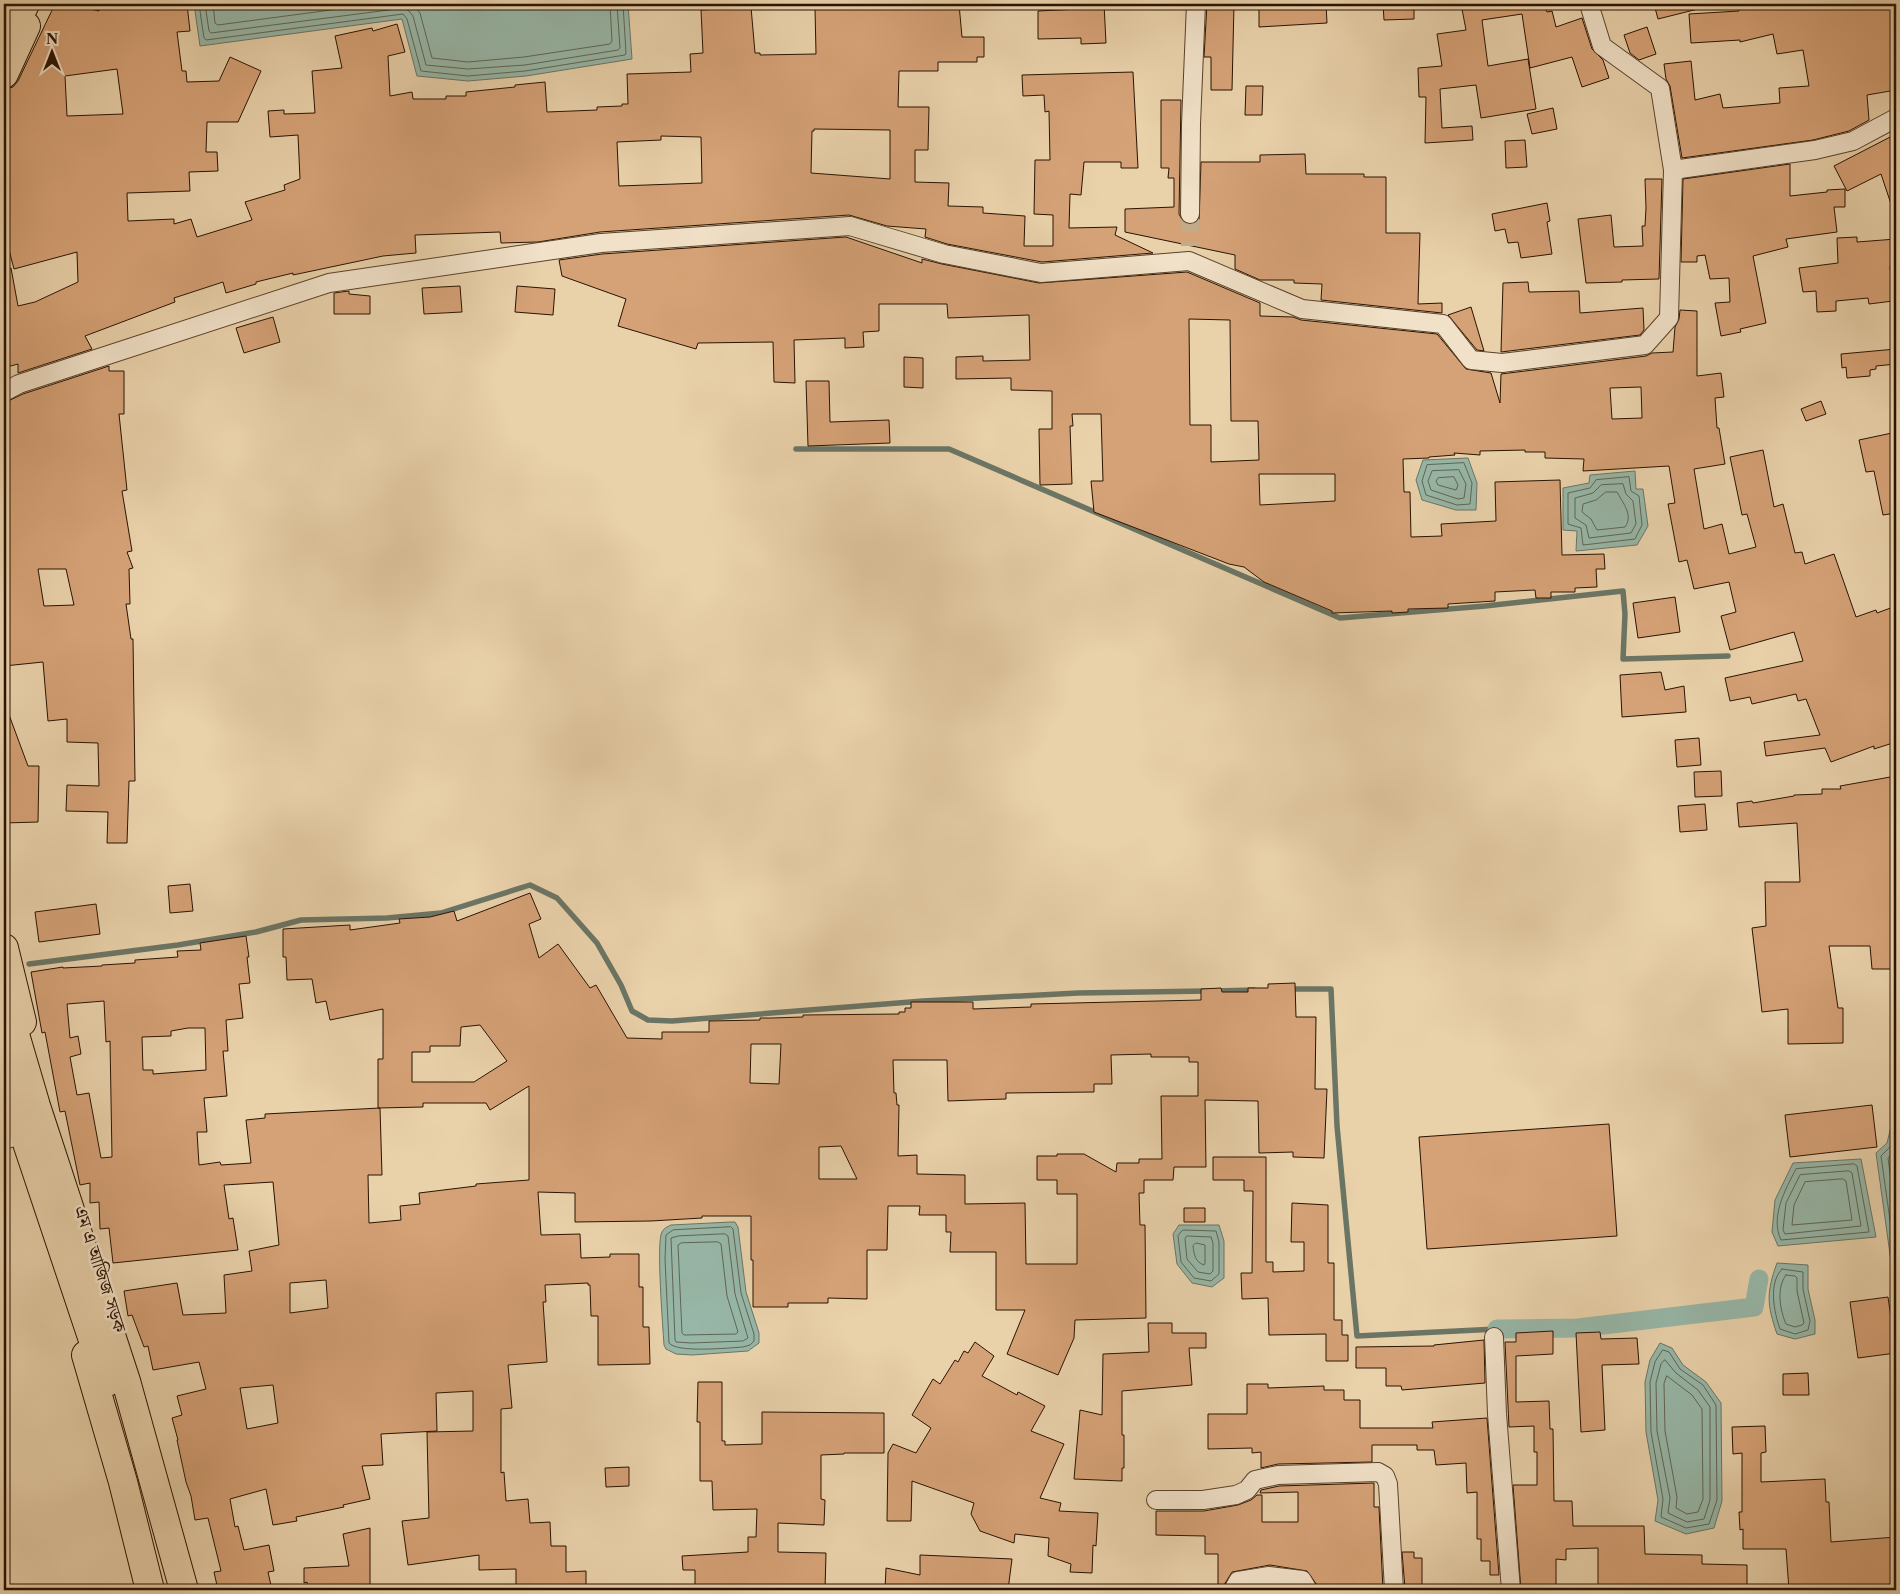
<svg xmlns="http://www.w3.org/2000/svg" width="1900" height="1594" font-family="'Libre Caslon Text','Noto Serif Bengali',serif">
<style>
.water{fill:#97b7a8;stroke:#6b7565}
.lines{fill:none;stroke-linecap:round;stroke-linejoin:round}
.shore{stroke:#606554;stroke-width:1}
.stream{stroke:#6b7565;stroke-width:5.5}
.canal{stroke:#97b7a8;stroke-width:19}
.building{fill:#d5a176;stroke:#2a1300;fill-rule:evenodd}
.minor-tunnel{stroke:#c3ab88;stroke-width:18;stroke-dasharray:18 9;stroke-linecap:butt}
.minor-casing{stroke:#5a422a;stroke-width:20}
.primary-casing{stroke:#2a1300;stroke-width:30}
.trunk-casing{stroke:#2a1300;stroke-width:30}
.minor{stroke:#f1e1c8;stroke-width:18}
.primary{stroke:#e9d1aa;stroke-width:28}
.trunk{stroke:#e9d1aa;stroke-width:28}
.labels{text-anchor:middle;stroke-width:5;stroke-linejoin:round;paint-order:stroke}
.street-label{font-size:18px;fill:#2a1300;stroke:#f1e1c8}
</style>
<rect width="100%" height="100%" fill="#e9d1aa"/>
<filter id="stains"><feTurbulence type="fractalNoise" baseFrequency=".004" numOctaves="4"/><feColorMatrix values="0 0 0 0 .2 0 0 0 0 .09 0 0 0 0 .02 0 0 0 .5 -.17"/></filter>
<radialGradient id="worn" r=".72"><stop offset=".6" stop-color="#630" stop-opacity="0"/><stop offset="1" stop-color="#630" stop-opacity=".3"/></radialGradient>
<path class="water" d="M194,4h434l4,55 -106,17 -58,5 -51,-5 -15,-57 -202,27z
M1468,458l9,25 -1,27h-20l-34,-10 -6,-20 7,-20z
M1635,471l1,18h7l5,37 -11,19 -61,6 1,-20 -14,-1v-42l26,-5 1,-8z
M1896,1113v169l-2,1 -18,-130 11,-10 7,-28z
M1861,1159l15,78 -98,9 -6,-14 3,-32 18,-37z
M731,1222h4l3,5 8,65 13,41v10l-11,8 -56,4 -16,-1 -10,-5 -2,-4c-1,-17 -8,-104 -2,-113 2,-4 5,-5 9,-7z
M1179,1225h40l5,16v37l-12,9 -20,-4 -15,-19 -4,-30z
M1777,1263l31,2v24l7,31v14l-20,5 -18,-5c-10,-29 -11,-41 0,-71z
M1660,1343l12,5 11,17 23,17 15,21 1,98 -8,27 -28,6 -31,-13 3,-21 -12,-68 -1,-50 5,-22z"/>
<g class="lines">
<path class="shore" d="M199,4l5,34 2,2 197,-26 4,5 14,52 47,5 57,-5 100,-16 1,-2 -3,-49
M205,4l4,27 2,2 193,-25 5,3 4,5 13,49 42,4 57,-4 93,-15 2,-2 -3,-44
M213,4l2,19 3,2 158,-21
M412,4l8,9 12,45 36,4 56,-5 86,-13 2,-3 -2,-37
M1464,463l8,20 -2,21 -13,1 -31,-10 -4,-14 5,-16z
M1459,470l7,14 -2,14 -6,1 -27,-9 -3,-9 4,-10z
M1454,477l4,8 -2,5 -18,-5 -2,-4 2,-3z
M1629,477l2,14 8,5 3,29 -7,14 -52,6 -2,-17 -13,-4v-31l22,-5 6,-8z
M1623,484l3,10 7,7 3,23 -5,9 -42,5 -3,-13 -11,-7v-20l18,-5 8,-8z
M1606,492h11c5,10 17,23 8,35l-28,3 -6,-11 -9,-7 1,-8 13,-4z
M1896,1126l-4,19 -11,11 15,107
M1896,1149l-8,9 8,59
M1854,1164l3,2 12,66 -88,8c-11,-23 4,-50 15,-71z
M1849,1171l3,2 9,53 -76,8 -2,-4 3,-27 14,-28z
M1843,1179l3,2 6,39 -60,5 2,-20 11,-23z
M731,1227l2,2 8,64 13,41v7l-4,4 -7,2c-15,1 -66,6 -74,-4l-4,-84 1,-24 7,-5z
M1183,1230l33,1 3,11v32l-8,7 -17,-3 -13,-16 -3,-26z
M725,1234l3,2 7,58 13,44 -5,3 -52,2 -15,-1 -1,-2 -4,-102 7,-2z
M1187,1236l24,1 2,6v28l-3,3 -12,-2 -11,-13 -2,-20z
M718,1242l3,2 6,52 11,36 -2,2 -52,1 -2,-2 -4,-88 3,-2z
M1196,1243l9,2v18l-1,2c-9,-3 -10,-11 -11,-19z
M1782,1269l21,3v17l7,32 -2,9 -13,4 -15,-5c-6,-17 -12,-46 2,-60z
M1786,1275l9,1 2,2v13l7,32 -2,2 -7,2 -9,-3c-6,-14 -10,-36 0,-49z
M1663,1350l6,2 11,17 23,16 13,20 1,95 -8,24 -23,4 -25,-11 2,-18 -12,-67 -1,-50 5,-20z
M1665,1360l11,13 22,17 12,17v93l-6,19 -17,3 -19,-9 2,-15 -13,-67 -1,-48 5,-19z
M1667,1376l25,19 10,14 1,90 -5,13 -11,2 -11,-6 1,-11 -12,-66 -1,-47z"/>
<path class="stream" d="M796,449h153l391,169 145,-12 138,-15 2,23 -2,45 105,-3
M29,964l149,-19 78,-13 45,-12 86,-2 54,-5 89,-28 27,13 40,45 24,42 11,26 16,9 24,1 251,-20 155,-8 129,-2
M1289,989h42l6,137 20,210 140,-7
M1216,991l38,-1"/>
<path class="canal" d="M1497,1329l81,-1 176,-21 5,-28"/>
</g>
<path class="building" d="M55,4h15l29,7 -1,-7h89l3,27 -13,1 5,39h4l1,11 32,-1 11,-24 31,14 -23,51h-31l-1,30h11l1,19 -29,1 1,19 -63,2 1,28 46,-2v5l17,-5 6,18 55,-17 -7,-18 40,-12 -1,-5 16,-6 -2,-44 -28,2 -2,-26 16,-1v4l31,-1 -3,-42 30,-3 -7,-32 37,-8 1,3 24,-7 8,28 -17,4 2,40 22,-4 1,7h33v-3h20v-4l49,-5v-2l30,-3 2,30 50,-2v-3l25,-1v-2h6l-1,-30 64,-2 -1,-18 13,-1 -2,-43 50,-3 4,46h5v2l56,-1 -1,-46 43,-1v-2l25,-1h76l3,33h22v20h-7v5h-39v9h-39l-1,36h31l-1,43h-13v32l34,1 -1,23 35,1v6l42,3 -1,30h29v-31l-19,-1 1,-54h15l-1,-49 -4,1 -1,-17 -21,1 -1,-21 111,-3 5,96h-17v-6h-37l-3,33 -11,-1 -1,34 48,-1 -2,8 38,18 -111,9 -95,-18 -22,-7 1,-8 -39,-3 -38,-11 -249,17 -62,10 -37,1 -1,-11 -85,3 1,18 -33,3 -90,19v-2l-37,9v2l-30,9 -3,-11 -49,16 1,4 -90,34 7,13 -74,24v-9l-11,3 -3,-10v-88l7,-1 7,38 17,-4 43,-20 -1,-30 -63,17 -10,-38v-126l4,-1 -1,-15 6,-2 5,-6zM117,69l6,45 -56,2 -2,-40zM814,129l76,1v49l-79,-6 1,-42h2zM661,136l40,1 1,46 -83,3 -2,-44 44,-2z
M1104,4l2,39 -25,1v-6l-43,1v-28l41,-2v-4z
M1207,4h27l-2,86h-21v-33h-7z
M1259,4h67l1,19 -68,4z
M1383,4h31v15l-30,1z
M1461,4h84l2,8 5,-1 4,16 26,-9 10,31 11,11 6,18 -27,9 -10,-30 -42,11 -8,-54 -40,6 6,46 40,-7 8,50 -55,9 -5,-33 -36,4 2,39 30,-2 1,14 -48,3 1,-46h-7l-1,-29 24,-2 -5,-32 29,-4z
M1654,4h43l1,5 -40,10z
M1738,4h99v4l23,-4h36v86l-29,5 2,25 -20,11 -36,9 -131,18 -12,-72 -4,-7 -2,-15 27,-3 4,39 25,-6 3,14 57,-5 -1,-15 30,-2 -6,-36 -26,4 -4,-20 -33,8v-2l-49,3 -2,-29 50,-3z
M1647,27l9,27 -17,6 -9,-7 -6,-18z
M1246,86h17l-1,29h-17z
M1161,100h20l-2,114 5,9 6,2 6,-2 3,-4 2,-57h59v-7l45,-1 1,20h58v3h22v56h34l-2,71 24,-1v10l-121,-13 1,-16 -28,-1v-3h-34l-25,-11v-14l-110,-23v-23l49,-2v-29h-6l1,-10h-8z
M1553,108l4,21 -25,5 -5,-20z
M1896,134v78l-2,1 -13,-39 -34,17 -13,-25z
M1525,140l2,27 -21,1 -1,-27z
M1790,164v32l37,-4v-2l18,-1v18h-11l3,25 -51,7 2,8 -35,9 13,67 -26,6 1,3 -20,4 -6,-33 15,-1 -1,-24 -19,1 -5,-24 -8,1v6h-16l2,-83z
M1645,179h17l-3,100 -37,1v2l-36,1 -8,-64 33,-4 3,32 29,-1 -1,-20h3l1,-18z
M1547,203l3,18 -3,1 5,32 -31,4 -3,-16 -10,1 -3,-14 -10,2 -3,-17z
M846,237l76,26v-4l20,5 97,19 148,-11 73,31v13l33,1 8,3 136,14 29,35 25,4 9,30 1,-29 145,-18 6,-3 21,-1 2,-25 4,-8 1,-9 17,1v65l24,-3 3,24 -9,1 2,30h2l6,36 -31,5 10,60 18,-5 7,30 27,-7 -9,-33 -5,1 -12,-58 33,-7 11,57 9,-3 12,49 7,-1 3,12 29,-10 22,63 20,-7 1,3 19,-7v39l-5,2 5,14 -5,2 5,17v62l-22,7v-3l-43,16 -6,-14 -59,8 -2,-14 56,-7 -14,-36 -8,2 -2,-7 -44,10 -2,-7 -20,4 -5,-23 78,-17 -9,-29 -64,18 -9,-34 15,-4 -7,-30 -35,7 -7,-29 -8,2 -11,-58 7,-1 -6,-37 -86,5 1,-12 -39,-1v-6h-20v-2l-45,1v4l-26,-2 1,2 -26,2v1l-26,1 1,33h6l1,45 31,-1 -1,-12 55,-3 -1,-39 65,-2 2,75 42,-1 1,15h-9l1,18 -22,1v4h-24v6h-15l-1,-8 -40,2v9l-47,3v4l-40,1v3l-16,1v-2l-60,2v-2l-68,-29 -20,-15 -15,-3 -135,-52 -3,-31h12l-2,-67h-29l1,12h-3l2,58 -32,1 -1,-56h13v-38l-41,-1v-12l-55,1v-22l27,-1v5l47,-1 -1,-45 -81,3 -1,-14h-68v27l-16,1 1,15 -19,1v-10l-51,2 1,43 -21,-1 -1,-40 -75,1 -2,6 -78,-23 8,-27 -64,-23 -3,-16 43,-6zM1189,319l41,1 1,101h27l1,39 -48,2v-37h-21zM1641,387l1,31 -30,1 -2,-31zM1259,474h76v27l-75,4z
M1857,237v5l39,-3v26l-6,1 3,35 -24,3 -1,-6 -32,3v10l-19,1 -1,-21 -13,1 -4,-24 39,-5 -1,-25z
M1528,282l1,10 50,-1 1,22 63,-5 1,22 -4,5 -139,17 2,-69z
M460,286l2,26 -38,2 -2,-26z
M517,286l38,3 -2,26 -38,-3z
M349,291v3l21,2v18h-36v-21z
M1471,307l13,44 -7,-1 -29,-35z
M273,317l7,25 -36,11 -8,-25z
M1896,349v15l-20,2v3l-6,1v6l-23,2 -1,-11 -4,1 -1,-14z
M904,357l19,1v30l-19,-1z
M109,366v5h15v43h-5l8,76 -5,1 10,60 -5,1 6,16 -4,1 1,35h-4l5,35h2l2,142h-6l-2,62h-20l1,-31 -42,-1 1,-26 32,1 -1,-43 -31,-1v-23l-19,2 -5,-59 -39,4v-263l19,-9zM38,569h28l8,36 -30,1z
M806,381h23l1,41 59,-2 1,23 -82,3z
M1821,401l5,13 -20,7 -5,-12z
M1892,433l4,20v60l-13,2 -9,-44 -8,1 -7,-32z
M1675,597l5,35 -42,6 -5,-35z
M1661,672l4,18 19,-4 2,26 -64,5 -2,-42z
M4,704h1l23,62h11l-1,56 -34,1z
M1699,738l2,27 -24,2 -2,-27z
M1721,771l1,25 -27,1 -1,-25z
M1896,776v193h-24l-2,-23h-41l9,62h5v35l-55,1v-35l-26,3 -10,-84 14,-2 -1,-44h35l-3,-59 -58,4 -2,-24 15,-2 1,2 41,-7v-1l28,-1v-5h19l-1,-3z
M1705,804l2,26 -27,2 -2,-26z
M190,884l3,27 -23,2 -2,-27z
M530,893l11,26 -12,5 10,34 19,-14 32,44 6,-3 31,53 35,1v-7h47v-11l51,-1v-2h12l31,-1v-2l96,-1v-2h6v-4h6v-6h62v7l58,-2v-3l170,-4v-11l20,-1 1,4h26v-4h20v-4l27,-1 1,34h20l-1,72h12l-3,69 -31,-1v-5l-34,1 -1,-52 -53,-1 1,67h-32l-1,13h-29v13h-5l1,32h5l1,93 -71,2 -1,18 -16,37 -51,-21 18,-44h-29v-58h-46l1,-20h-5v-17h-27l1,-9h-32l-1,44h-20v49l-39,-1v5h-40v4h-35v-47h-2v-44h-49v2l-51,3 -76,1v-29l-37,-1 3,43 39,-1 1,24 29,-1v-3h29v33h4v40h6l1,37 -52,1v-49h-7l-1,-31h-2v-2l-43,2 1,17h-3l4,60 -39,3 4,43 -11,1v64l3,-1 2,29 22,-2 2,24 20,-1 1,24h15v26l20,-1v15h-16v4h-54v-21l-37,1v-15l-71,10 -6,-44 27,-3 -2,-86 46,-1v-40l-37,2 1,38 -56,3 2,31 -21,1 8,33 -27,6 1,2 -48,10 1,4 -24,4 -7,-36 -36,10 5,28 3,-1 6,24 25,-5 5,26 -6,1 4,18h-54l-4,-18 7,-1 -13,-53 -13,2 -4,-24 -5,-14 -9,-42h1l-6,-22 10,-3 -5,-19 29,-7 -7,-27 -46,8 -5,-24 -4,1 -12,-32 -4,1 -4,-25 53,-8 6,32 43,-2 -2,-38 28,-4 -3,-20 30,-6 -6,-63 -49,3 5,34 4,-1 5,32 -125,13 -4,-35 -9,1 -1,-27 -9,1v-20l-10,2 -15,-74 -5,1 -15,-80 -3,1 -11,-61 32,-5v1l39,-2v-1l33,-2v-3l43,-3 -1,-6 24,-1 -1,-7 46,-7 3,21h-2l3,26 -11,1 4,34 -17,2 2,31h-5l4,45 -23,2 3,34h-10l2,33 21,-3 1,3 30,-2 -5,-43 19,-2v-4l115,-6 2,67h-14l1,48 32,-3 -1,-14 20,-2 -1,-11 57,-7v-2l53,-4v-94l-39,24 -4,-7h-63v4l-45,1v-49h5v-50l-53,11 -4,-19 -10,2 -4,-24 -25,1 -1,-23h-3v-28l67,-4v5l50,-7 -1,-4 31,-2 24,-6 3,10zM104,1001l2,41 4,-1 2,116 -11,1 -12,-65 -12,2 -7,-38 11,-3 -3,-18 -8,2 -3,-34zM480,1025l27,36 -33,21h-62v-30h18v-6h30l1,-19zM188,1028h17l1,42 -53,4v-4h-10l-1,-33 29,-1v-5zM751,1044h30l-2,40 -29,-1zM1151,1054v3h38v5h9v34h-37l1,63h-23v4h-22l-1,9 -32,-18h-27v2h-20v24h20v14h20v70h-51l-1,-61 -60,1v-29l-48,-1v-19l-19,1 1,-51h-2l-1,-12h-2l-1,-33h54l1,41 27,-1 31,-1v-6l88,-1v-8h18l-1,-29zM841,1146l16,33h-38v-32zM326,1280l2,28 -38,5v-30zM273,1385l5,38 -31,6 -7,-41z
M96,904l4,30 -61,8 -4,-30z
M1872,1105l5,42 -87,10 -5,-42z
M1609,1124l8,112 -190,13 -8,-112z
M1213,1157h53v105h7v10l31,-1v-29h-13l1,-39 36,2v58h6v57h8v15h6v26h-22v-27l-57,1 -1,-37 -26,1 -1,-26h11l1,-82h-9v-11h-31z
M1184,1208h21v14h-21z
M1888,1297l8,56 -38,5 -8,-56z
M1148,1323h24v10h34v15h-17l3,37 -70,6v44h2v33h-2v13l-48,-2 6,-69 22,5 1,-61 46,-2z
M1553,1331v23l-37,2v46l33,-1 1,28h3l1,72h18l1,25h71l1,28 57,1v9l45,1v25h-149v-42l-32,1v11l-10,-1v31h-35l-8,-105h24v-33h-3v-26l-25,1 -4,-85h11v-9z
M1600,1332l1,7 36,-1 2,26 -37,1 3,65 -24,2 -5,-99z
M1484,1340l1,43 -83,7 -1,-4h-15v-18h-30v-21l78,-1v-1z
M975,1342l19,14 -12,20 35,19 1,-3 27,14 -14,25 33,13 -24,54 21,5 -2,8 39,2 -2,33 -3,-1 -1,28 -22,-1 1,-8 -23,-8 1,-18 -34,-4 -1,9 -34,-12 -9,-17 3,-11 -62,-22 -1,40h-24l1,-68 5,-9 23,9 15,-25 -19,-13 21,-36 7,5 15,-24 3,2 6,-11 4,2z
M1808,1373l1,22h-26v-21z
M698,1382h24v59h3v4l37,-1v-32l122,1v40h-40v1l-23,1v44l4,1 -1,25 -46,-2v29l48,1 -1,37h-130v-20h-12l-1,-14 66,-4v-15h8l1,-28 -44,1 -1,-29h-12v-59h-3z
M1247,1384h21v4l56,-2v4h20v10h16v28h73l-1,-6 55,-4 12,157h-9v-14h-9v-22h-4v-47l-10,1 -1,-30 -30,2 -2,-15h-17v-5h-45v17l-94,2 -17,4v-16l-9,1v-5l-44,1v-35h39z
M1765,1426l1,26 -5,1v29l64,-3 1,23h3l2,40 65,-5v53h-107l-3,-41h-43v-20l-3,1 -1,-18h3v-59l-9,1 -1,-27z
M629,1467v19l-23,1 -1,-19z
M1374,1483v24h5l4,83h-64l-2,-5 -10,-14 -37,-6 -38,7 -8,13 -2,5h-4v-36h-13v-18l-49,-1v-24h48l34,-6 13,-5 6,-5h5v27h36v-30l-38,1 1,-3 18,-4z
M370,1528v62h-62l-1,-8 -3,1v-15l45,-2 -6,-32z
M1402,1552h12v6h8v30h-17z
M920,1555l92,4 -4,31h-123l1,-22 34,7z
M1269,1587l27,3h-49z"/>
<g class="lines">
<path class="minor-tunnel" d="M1190,214v32"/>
<defs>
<path id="minor" d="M1673,170l142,-20 38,-9 43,-23
M1190,214l1,-90 5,-120
M4,392l15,-8 310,-101 272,-40 249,-17 94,28 97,19 148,-12 113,48 141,15 28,36 31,3 143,-18 24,-27 4,-148 -13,-82 -58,-42 -13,-42
M4,1140l10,-3
M1494,1337l3,77 14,176
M1156,1500h47l33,-5 11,-5 8,-10 23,-5 100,-3 7,4 3,8 6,106
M1233,1590l5,-9 31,-5 33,4 6,10"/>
<path id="primary" d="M4,74l22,-48
M4,948l18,74
M86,1355l37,127 27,108"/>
<path id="trunk" d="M4,48l21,-44
M4,997l32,109 90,275 58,209
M4,1065l12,45 91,272"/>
</defs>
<use href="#minor" class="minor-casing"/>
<use href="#primary" class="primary-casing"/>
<use href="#trunk" class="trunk-casing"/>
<use href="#minor" class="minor"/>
<use href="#primary" class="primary"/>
<use href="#trunk" class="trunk"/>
</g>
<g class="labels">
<g class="street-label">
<text transform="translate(100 1269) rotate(72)" y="6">এম এ আজিজ সড়ক</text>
</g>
</g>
<rect width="1900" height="1594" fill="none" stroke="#e9d1aa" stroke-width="20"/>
<rect x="5" y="5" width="1890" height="1584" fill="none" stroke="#2a1300" stroke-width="2.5"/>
<rect x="10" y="10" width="1880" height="1574" fill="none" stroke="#2a1300"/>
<g transform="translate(52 52)" stroke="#f1e1c8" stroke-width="4" paint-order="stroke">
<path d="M0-4L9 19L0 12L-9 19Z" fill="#2a1300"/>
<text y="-8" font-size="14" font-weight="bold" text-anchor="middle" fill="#2a1300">N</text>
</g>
<rect width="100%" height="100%" filter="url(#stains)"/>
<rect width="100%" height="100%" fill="url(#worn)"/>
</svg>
